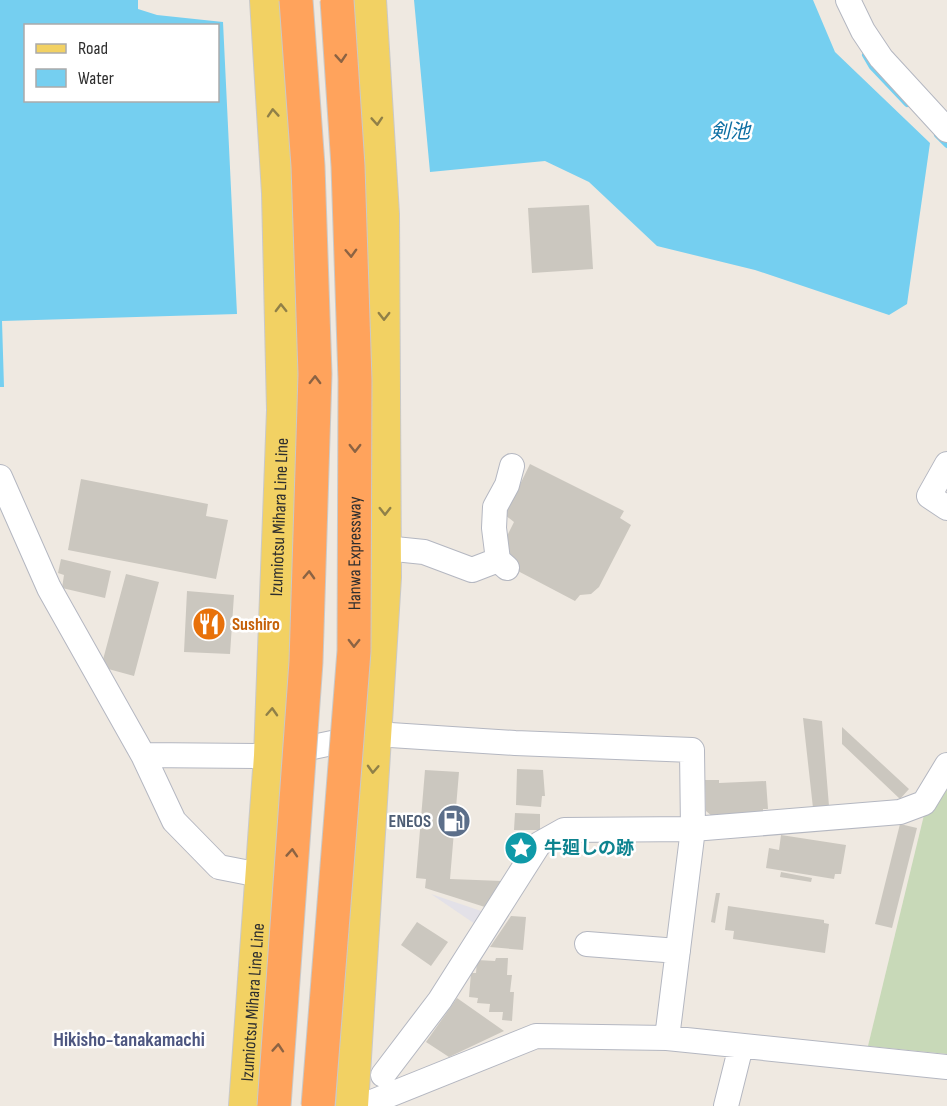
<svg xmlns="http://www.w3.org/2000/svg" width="947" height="1106" font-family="'Sofia Sans Condensed','Noto Sans JP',sans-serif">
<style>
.industrial{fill:#e3e1e8}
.cemetery{fill:#c8d9b8}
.water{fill:#75cff0;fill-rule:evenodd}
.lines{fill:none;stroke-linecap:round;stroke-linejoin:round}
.stream{stroke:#75cff0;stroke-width:6}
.building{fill:#cbc7bf}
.minor-casing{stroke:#b4b7c1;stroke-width:26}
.major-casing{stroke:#c9c9c9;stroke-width:34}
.minor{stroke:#fff;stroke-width:24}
.major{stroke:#f2d163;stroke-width:32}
.highway-bridge-casing{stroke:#c9c9c9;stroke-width:35;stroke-linecap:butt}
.highway-bridge{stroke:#ffa35c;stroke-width:33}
.oneway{stroke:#8c6343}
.oneway2{stroke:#908048}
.labels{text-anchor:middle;stroke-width:5;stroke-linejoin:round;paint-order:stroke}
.street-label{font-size:18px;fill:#2e2e2e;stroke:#fff}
.food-label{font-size:18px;font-weight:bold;fill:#c56008;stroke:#fff;text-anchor:start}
.service-label{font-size:18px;font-weight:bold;fill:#4e5e75;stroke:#fff;text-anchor:end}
.culture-label{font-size:18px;font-weight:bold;fill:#0d838f;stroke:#fff;text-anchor:start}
.water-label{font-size:20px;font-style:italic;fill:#0d6fa3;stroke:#fff}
.neighbourhood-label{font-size:20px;font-weight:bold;fill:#4d5680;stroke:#fff}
</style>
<rect width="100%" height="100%" fill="#efe9e1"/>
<path class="industrial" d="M431,894l56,19 -9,13z"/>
<path class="cemetery" d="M947,786v268l-79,-8 56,-231z"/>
<path class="water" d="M0,0h138v9l19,6 66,7 14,292 -235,7 2,66h-4zM26,26h192v74h-192z
M414,0h399l22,52 95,91 -23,161 -18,11 -134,-45 -98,-24 -68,-64 -44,-21 -115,11z"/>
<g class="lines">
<path class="stream" d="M865,55l7,12 35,37
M937,135l10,10"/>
</g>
<path class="building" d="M589,205l4,64 -61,4 -4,-65z
M530,464l94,47 -4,7 11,7 -32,62 -8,7 -11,1 -5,6 -59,-31 3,-4 -14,-9 1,-19 8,-16 -9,-7z
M81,479l127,25 -2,12 22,4 -12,59 -148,-29z
M61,559l50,12 -6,27 -43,-10 2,-13 -6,-2z
M126,574l33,8 -25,94 -33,-9z
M187,591l47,4 -4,59 -46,-2z
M803,718l19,3 7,85 -16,2z
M842,727l67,62 -9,10 -58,-55z
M517,769l26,1 2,26h-3l-1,11 -25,-2z
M425,770l34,2 -9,107 52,2 -14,27 -63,-20 1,-9 -10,-1z
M705,780h14v3l47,-2 2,28h-5v5l-50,3 -7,-6z
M515,813l25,1v16h-26z
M900,824l17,4 -25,100 -17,-4z
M781,835l65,10 -5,29h-6l-1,5 -68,-11 3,-20 10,2z
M781,872l31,6 -1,4 -31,-5z
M716,893h4l-5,30 -4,-1z
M728,906l96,14v3l5,1 -4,29 -92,-14 1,-8 -9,-1z
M511,916l15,1 -3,33 -33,-3z
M417,922l31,20 -17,24 -30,-21z
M496,958h12l-1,17h5l-2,17h4l-2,29 -10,-1 1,-8h-14l1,-8 -13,-1 1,-5 -9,-1 2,-24h5l1,-13 18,1z
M457,998l47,33 -55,26 -23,-15z"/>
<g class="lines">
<defs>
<path id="minor" d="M848,0l15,31 18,27 66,72
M947,464l-18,32 18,12
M0,477l49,111 94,167 127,1 105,-22 140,9 177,7 1,79 -26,209
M385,548l39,4 48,18 26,-10
M507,568l-9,-8 -4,-32 1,-21 12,-22 5,-19
M143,755l31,66 45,46 41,8
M587,944l91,7
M383,1075l57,-75 99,-156 25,-14 129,-1 207,-17 24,-9 23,-38
M362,1106l174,-70 131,2 280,29
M726,1106l15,-60"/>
<g id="major">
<path id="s1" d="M245,1106l25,-350 13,-346 -5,-217 -12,-193"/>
<path d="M352,1106l33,-529 -2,-363 -13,-214"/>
</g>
</defs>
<use href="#minor" class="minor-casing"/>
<use href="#major" class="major-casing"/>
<use href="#minor" class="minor"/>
<use href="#major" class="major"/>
<defs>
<g id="highway-bridge">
<path d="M274,1106l32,-444 9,-288 -7,-208 -12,-166"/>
<path id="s2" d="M318,1106l36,-455 1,-271 -7,-214 -11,-166"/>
</g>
</defs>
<use href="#highway-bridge" class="highway-bridge-casing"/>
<use href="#highway-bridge" class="highway-bridge"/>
</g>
<defs><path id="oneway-chevron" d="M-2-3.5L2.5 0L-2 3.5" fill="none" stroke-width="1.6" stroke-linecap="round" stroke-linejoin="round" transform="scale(1.5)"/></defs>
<g class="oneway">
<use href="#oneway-chevron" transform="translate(341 58) rotate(86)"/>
<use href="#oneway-chevron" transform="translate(351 253) rotate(88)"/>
<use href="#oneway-chevron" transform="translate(315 380) rotate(-89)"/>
<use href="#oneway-chevron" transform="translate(355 448) rotate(90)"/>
<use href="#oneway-chevron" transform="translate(309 575) rotate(-88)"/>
<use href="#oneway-chevron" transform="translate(354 643) rotate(91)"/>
<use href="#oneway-chevron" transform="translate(292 853) rotate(-86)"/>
<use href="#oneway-chevron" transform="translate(278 1048) rotate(-86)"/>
</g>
<g class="oneway2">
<use href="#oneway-chevron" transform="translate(273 113) rotate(-94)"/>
<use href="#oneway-chevron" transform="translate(377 121) rotate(86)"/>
<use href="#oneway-chevron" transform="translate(281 308) rotate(-91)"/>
<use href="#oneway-chevron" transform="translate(384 316) rotate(90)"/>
<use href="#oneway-chevron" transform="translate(385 511) rotate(90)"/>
<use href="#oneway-chevron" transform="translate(272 712) rotate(-87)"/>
<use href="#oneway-chevron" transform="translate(373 769) rotate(93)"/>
</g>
<defs>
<symbol id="restaurant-disc" viewBox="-11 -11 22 22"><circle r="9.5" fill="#e8710a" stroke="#fff"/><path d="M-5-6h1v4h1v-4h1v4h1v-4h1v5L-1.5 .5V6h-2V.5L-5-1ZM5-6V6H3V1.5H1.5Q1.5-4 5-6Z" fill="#fff"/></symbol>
<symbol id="fuel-disc" viewBox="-11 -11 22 22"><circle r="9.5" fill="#5c6f8a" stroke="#fff"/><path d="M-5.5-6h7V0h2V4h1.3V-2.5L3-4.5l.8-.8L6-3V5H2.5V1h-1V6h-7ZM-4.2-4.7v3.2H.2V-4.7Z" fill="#fff"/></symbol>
<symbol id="sight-disc" viewBox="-11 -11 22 22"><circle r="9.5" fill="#0f9aa8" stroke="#fff"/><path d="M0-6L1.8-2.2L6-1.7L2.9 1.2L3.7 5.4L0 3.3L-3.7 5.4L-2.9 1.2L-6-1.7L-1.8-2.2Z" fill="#fff"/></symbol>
</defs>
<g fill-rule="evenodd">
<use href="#restaurant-disc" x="190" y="605" width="38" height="38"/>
<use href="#fuel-disc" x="435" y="802" width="38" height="38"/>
<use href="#sight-disc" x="502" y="829" width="38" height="38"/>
</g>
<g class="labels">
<g class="street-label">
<text dy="6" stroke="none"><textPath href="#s1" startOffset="590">Izumiotsu Mihara Line Line</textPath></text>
<text dy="6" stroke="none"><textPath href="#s2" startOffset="554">Hanwa Expressway</textPath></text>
<text dy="6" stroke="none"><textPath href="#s1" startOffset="104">Izumiotsu Mihara Line Line</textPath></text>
</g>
<g class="food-label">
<text x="232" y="630">Sushiro</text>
</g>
<g class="service-label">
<text x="431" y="827">ENEOS</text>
</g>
<g class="culture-label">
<text x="544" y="854">牛廻しの跡</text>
</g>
<g class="water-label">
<text x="730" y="138">剣池</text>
</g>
<g class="neighbourhood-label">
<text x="129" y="1046">Hikisho-tanakamachi</text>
</g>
</g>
<rect x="24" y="24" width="195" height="78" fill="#ffffff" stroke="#ababab" stroke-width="1.5"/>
<rect x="36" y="44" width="30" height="9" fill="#f2d163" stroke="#ababab" stroke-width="1.5"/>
<text x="78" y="54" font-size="18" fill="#2e2e2e">Road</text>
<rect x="36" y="69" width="30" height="18" fill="#75cff0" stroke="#ababab" stroke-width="1.5"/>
<text x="78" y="84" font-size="18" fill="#2e2e2e">Water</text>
</svg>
